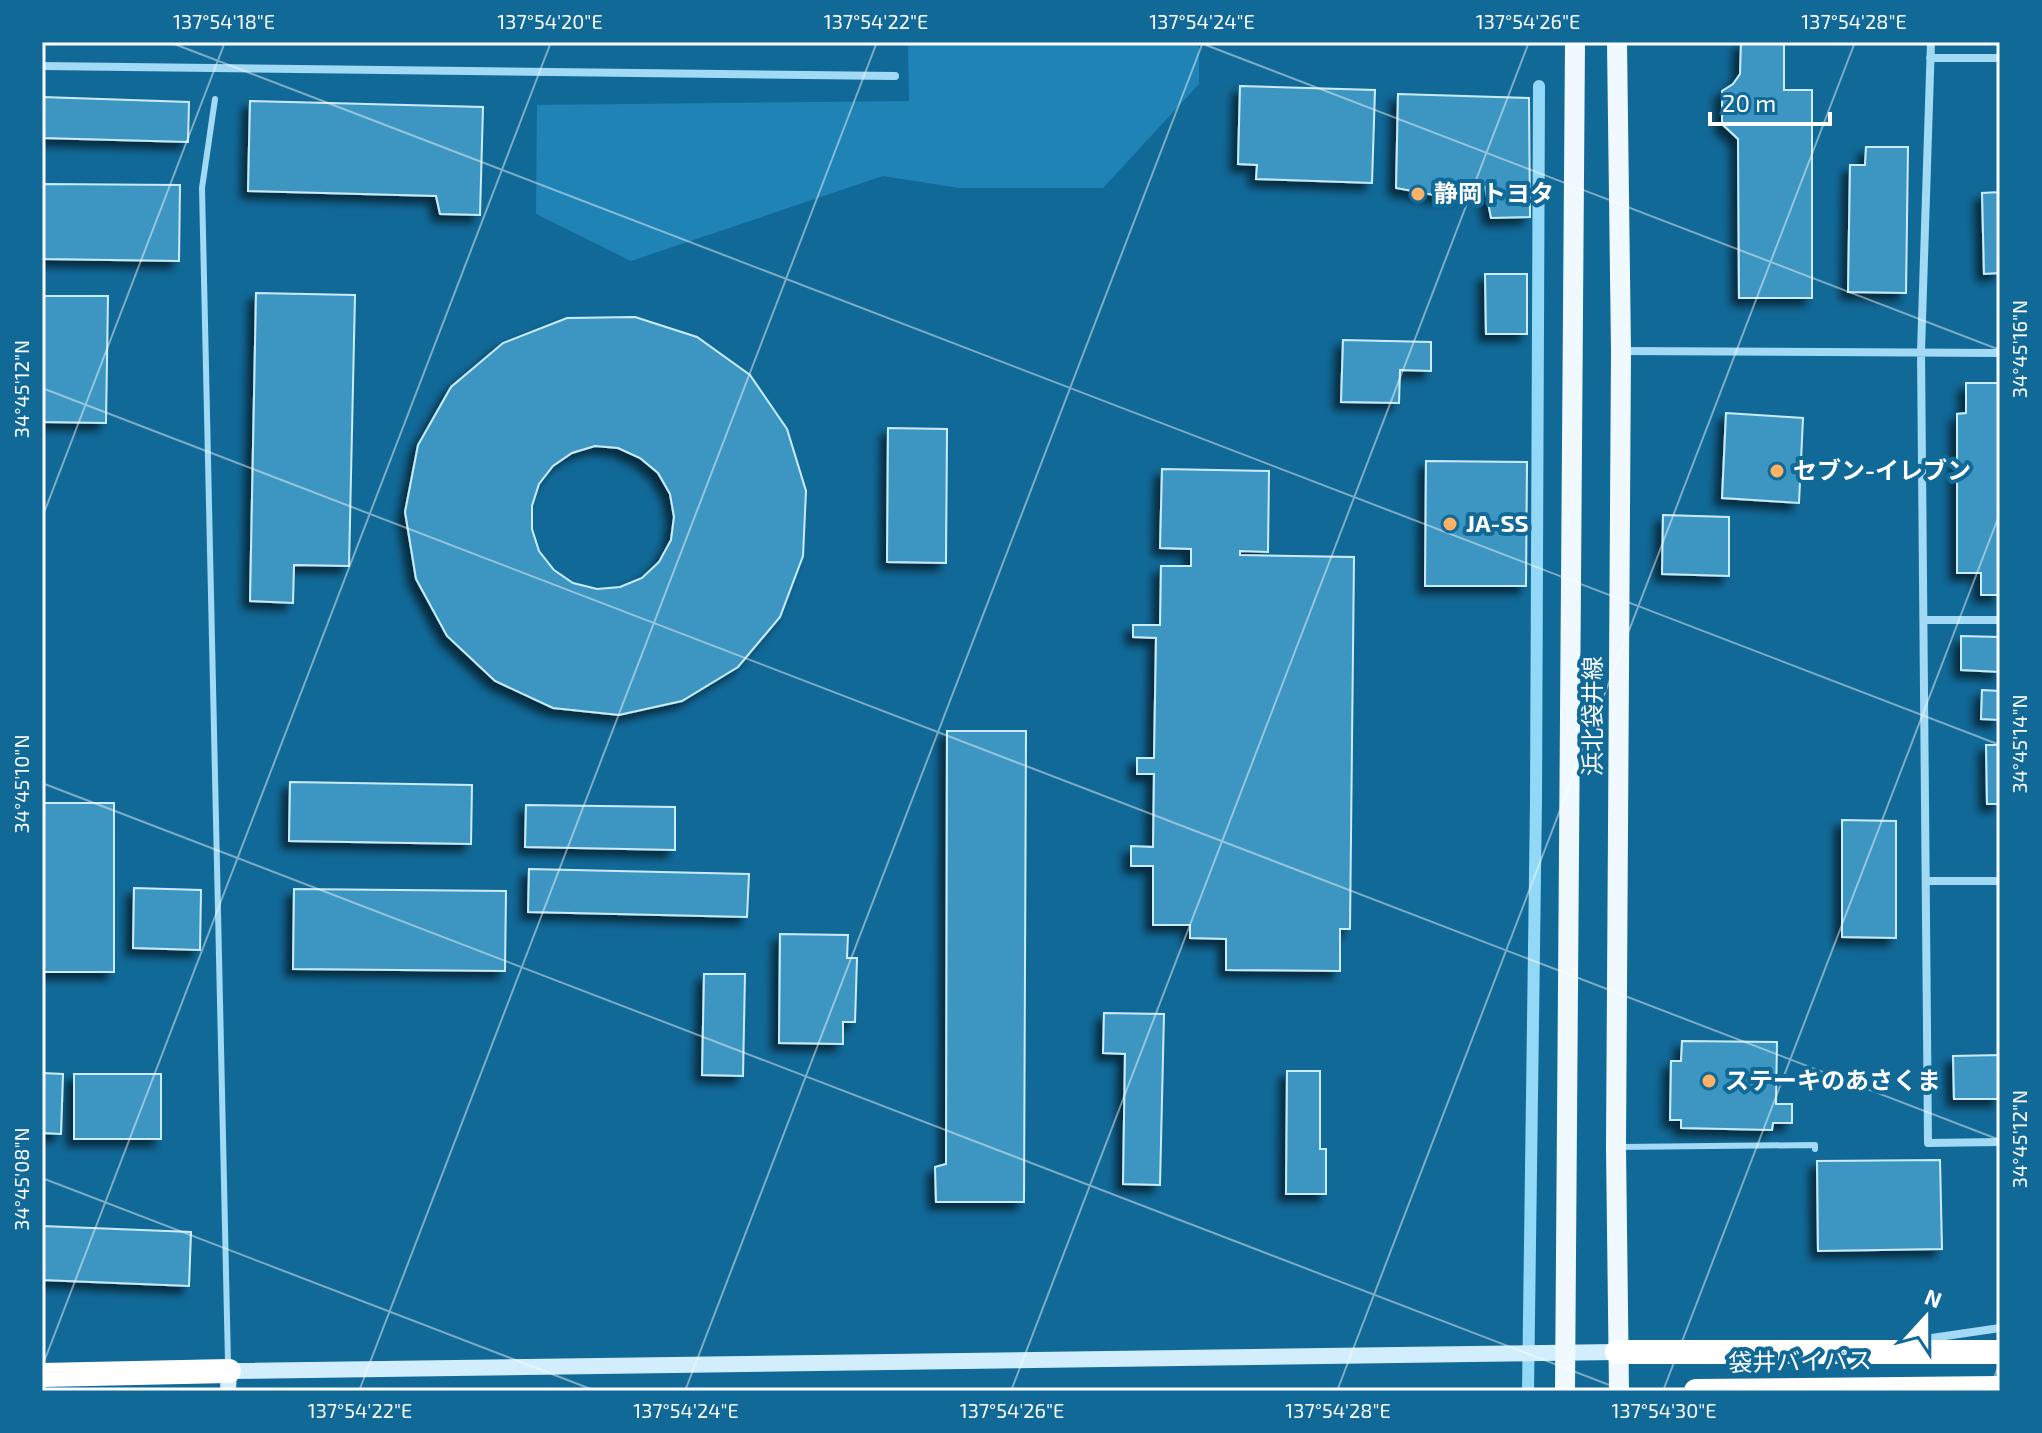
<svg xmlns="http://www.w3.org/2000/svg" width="2042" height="1433" font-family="'Exo 2','Noto Sans JP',sans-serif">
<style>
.green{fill:#1f83b5}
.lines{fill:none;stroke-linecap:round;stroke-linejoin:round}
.stream{stroke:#94d8f7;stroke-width:12}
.building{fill:#3e95c1;stroke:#caedfe;stroke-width:2;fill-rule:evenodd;filter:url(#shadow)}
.lane{stroke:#a2d9f4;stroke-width:6}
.street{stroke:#a2d9f4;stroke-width:8}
.secondary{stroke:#d2eefd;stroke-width:16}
.primary{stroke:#eff9ff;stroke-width:20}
.highway{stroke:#fff;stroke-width:24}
.ticks{fill:none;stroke:#fff;stroke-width:2;stroke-opacity:0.45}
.poi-dot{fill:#ffb165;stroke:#116998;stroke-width:3}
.labels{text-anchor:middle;stroke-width:8;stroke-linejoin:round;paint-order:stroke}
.poi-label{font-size:24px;font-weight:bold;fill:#fff;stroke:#116998;text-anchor:start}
.street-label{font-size:24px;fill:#fff;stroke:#116998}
.neatline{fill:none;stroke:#fff;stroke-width:3}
.ticks-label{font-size:20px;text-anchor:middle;fill:#fff}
</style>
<defs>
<filter id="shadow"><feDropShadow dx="-7" dy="7" stdDeviation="4" flood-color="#0009"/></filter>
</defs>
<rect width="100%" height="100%" fill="#116998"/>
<path class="green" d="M908,42h291v42l-96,104h-144l-76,-12 -252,85 -95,-47 1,-109 372,-4z"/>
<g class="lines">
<path class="stream" d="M1528,1391l8,-590 3,-715"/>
</g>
<path class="building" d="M1741,42h43v48h28v208h-73l-1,-159 -16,-15v-33l11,-7 7,-10z
M1240,86l135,4 -3,93 -116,-4 1,-14 -19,-1z
M1398,94l131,4 1,119 -39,1 -6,-31 -16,6 -30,3 -43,-8z
M42,97l147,5 -1,40 -146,-4z
M250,101l233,6 -3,108 -40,-1 -4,-18 -188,-5z
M1866,147h42l-2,146 -58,-1 2,-127h15z
M42,184l138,1 -1,76 -137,-2z
M2000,192v81l-16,1 -2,-81z
M1485,274h42v60h-41z
M256,293l99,2 -6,271 -55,-1 -1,38 -43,-2z
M42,296h66l-2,127 -64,-1z
M635,317l62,20 53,38 37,54 19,62 -3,65 -23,61 -42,50 -56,34 -63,14 -66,-7 -58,-27 -48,-45 -31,-57 -11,-67 13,-67 33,-58 52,-44 64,-25zM595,446l23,2 22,10 18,15 12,21 4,23 -3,23 -12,22 -17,16 -22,9 -23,2 -24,-6 -19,-13 -15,-19 -7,-22v-23l7,-22 14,-18 19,-13z
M1343,340l88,2v29l-31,-1 -1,33 -58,-1z
M1966,383h34v212h-19v-22h-24v-159l9,-1z
M1726,413l77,5 -4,85 -77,-5z
M888,428l59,1 -1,134 -59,-1z
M1426,461l101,1 -1,124h-101z
M1162,469l107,2 -1,81 -28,-1v4l114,2 -4,372h-10v42l-114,-1v-31l-36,-1v-13h-37v-59h-22v-20l22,1 1,-73h-17v-16h17l2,-120 -23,-1v-12h27l1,-59h30v-17l-31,-1z
M1663,515l66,2v59l-67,-2z
M1961,636l39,1v35l-39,-2z
M1982,690l18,1v29l-19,-1z
M947,731h79l-2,471h-88l-1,-35 11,-3z
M1986,745h14v59h-13z
M290,782l182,3 -1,59 -182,-3z
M42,803h72v169h-72z
M526,805l149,2v43l-150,-3z
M1842,820l54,1v117l-54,-1z
M529,869l220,5 -2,43 -219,-5z
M134,888l67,2 -1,60 -67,-2z
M294,889l212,2 -1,80 -212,-2z
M780,934l68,1 -1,23h10l-2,64h-12v22l-64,-1z
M704,974h41l-2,102 -41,-1z
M1104,1013l60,1 -4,171 -37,-1 2,-130 -22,-1z
M1682,1041l95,1 -1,62h16v19h-19l-1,7 -91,-2v-8h-11l1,-59h10z
M2000,1055v44h-46l-1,-43z
M1287,1071h33v78h6v45h-40z
M42,1073l21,1 -2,60 -19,-1z
M74,1074h87v65h-87z
M1940,1160l2,89 -124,2 -1,-90z
M42,1226l149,6 -2,54 -147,-6z"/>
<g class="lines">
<path class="lane" d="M215,99l-13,89 26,1175
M1620,1147l195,-2v4"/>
<path class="street" d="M1931,42l-10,309 7,792 72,-1
M1930,58h70
M42,66l853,10
M1622,351l378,2
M1924,620h76
M1926,881h74
M1911,1341l89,-13"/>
<path class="secondary" d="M228,1391l1,-20 1388,-19"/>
<path class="primary" d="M1617,42l4,309 -5,796 3,244
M1565,1391l10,-1349"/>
<path class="highway" d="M1617,1352h383
M42,1375l187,-4
M1696,1391l304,-3"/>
</g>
<path class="ticks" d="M169,42l1831,703M1198,42l802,308M42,388l1958,752M42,518l183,-476M42,783l1583,608M42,1178l554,213M42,1367l509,-1325M359,1391l518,-1349M685,1391l518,-1349M1011,1391l518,-1349M1337,1391l518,-1349M1663,1391l337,-878M1989,1391l11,-29"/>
<g class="poi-dot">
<circle cx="1418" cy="194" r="8"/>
<circle cx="1777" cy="471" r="8"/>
<circle cx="1450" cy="524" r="8"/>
<circle cx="1709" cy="1081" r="8"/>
</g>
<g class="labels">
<g class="poi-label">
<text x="1434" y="202">静岡トヨタ</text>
<text x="1793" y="479">セブン-イレブン</text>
<text x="1466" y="532">JA-SS</text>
<text x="1725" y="1089">ステーキのあさくま</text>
</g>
<g class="street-label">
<text transform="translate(1593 716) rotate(-90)" y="8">浜北袋井線</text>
<text transform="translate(1800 1362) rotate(-1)" y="8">袋井バイパス</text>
</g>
</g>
<rect width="2042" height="1433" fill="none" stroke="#116998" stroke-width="88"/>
<g transform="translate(1926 1317) rotate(21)" stroke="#116998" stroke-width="6" paint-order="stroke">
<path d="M0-6L14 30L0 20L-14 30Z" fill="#ffffff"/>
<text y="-12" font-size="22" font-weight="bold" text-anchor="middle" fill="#ffffff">N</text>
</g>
<path d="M1710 112v12h120v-12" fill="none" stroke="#ffffff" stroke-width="4"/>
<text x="1722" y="112" font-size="24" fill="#ffffff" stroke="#116998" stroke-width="6" paint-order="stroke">20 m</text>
<rect x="44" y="44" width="1954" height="1345" class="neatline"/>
<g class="ticks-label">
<text x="224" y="29">137°54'18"E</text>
<text x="550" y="29">137°54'20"E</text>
<text x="876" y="29">137°54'22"E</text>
<text x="1202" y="29">137°54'24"E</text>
<text x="1528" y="29">137°54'26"E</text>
<text x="1854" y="29">137°54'28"E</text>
<text transform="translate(2020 349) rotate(-90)" y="7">34°45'16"N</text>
<text transform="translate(22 389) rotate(-90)" y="7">34°45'12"N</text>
<text transform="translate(2020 744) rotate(-90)" y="7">34°45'14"N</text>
<text transform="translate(22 784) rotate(-90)" y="7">34°45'10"N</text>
<text transform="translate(2020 1139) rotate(-90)" y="7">34°45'12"N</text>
<text transform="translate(22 1179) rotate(-90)" y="7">34°45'08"N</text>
<text x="360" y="1418">137°54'22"E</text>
<text x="686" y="1418">137°54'24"E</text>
<text x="1012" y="1418">137°54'26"E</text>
<text x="1338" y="1418">137°54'28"E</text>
<text x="1664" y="1418">137°54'30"E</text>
</g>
</svg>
